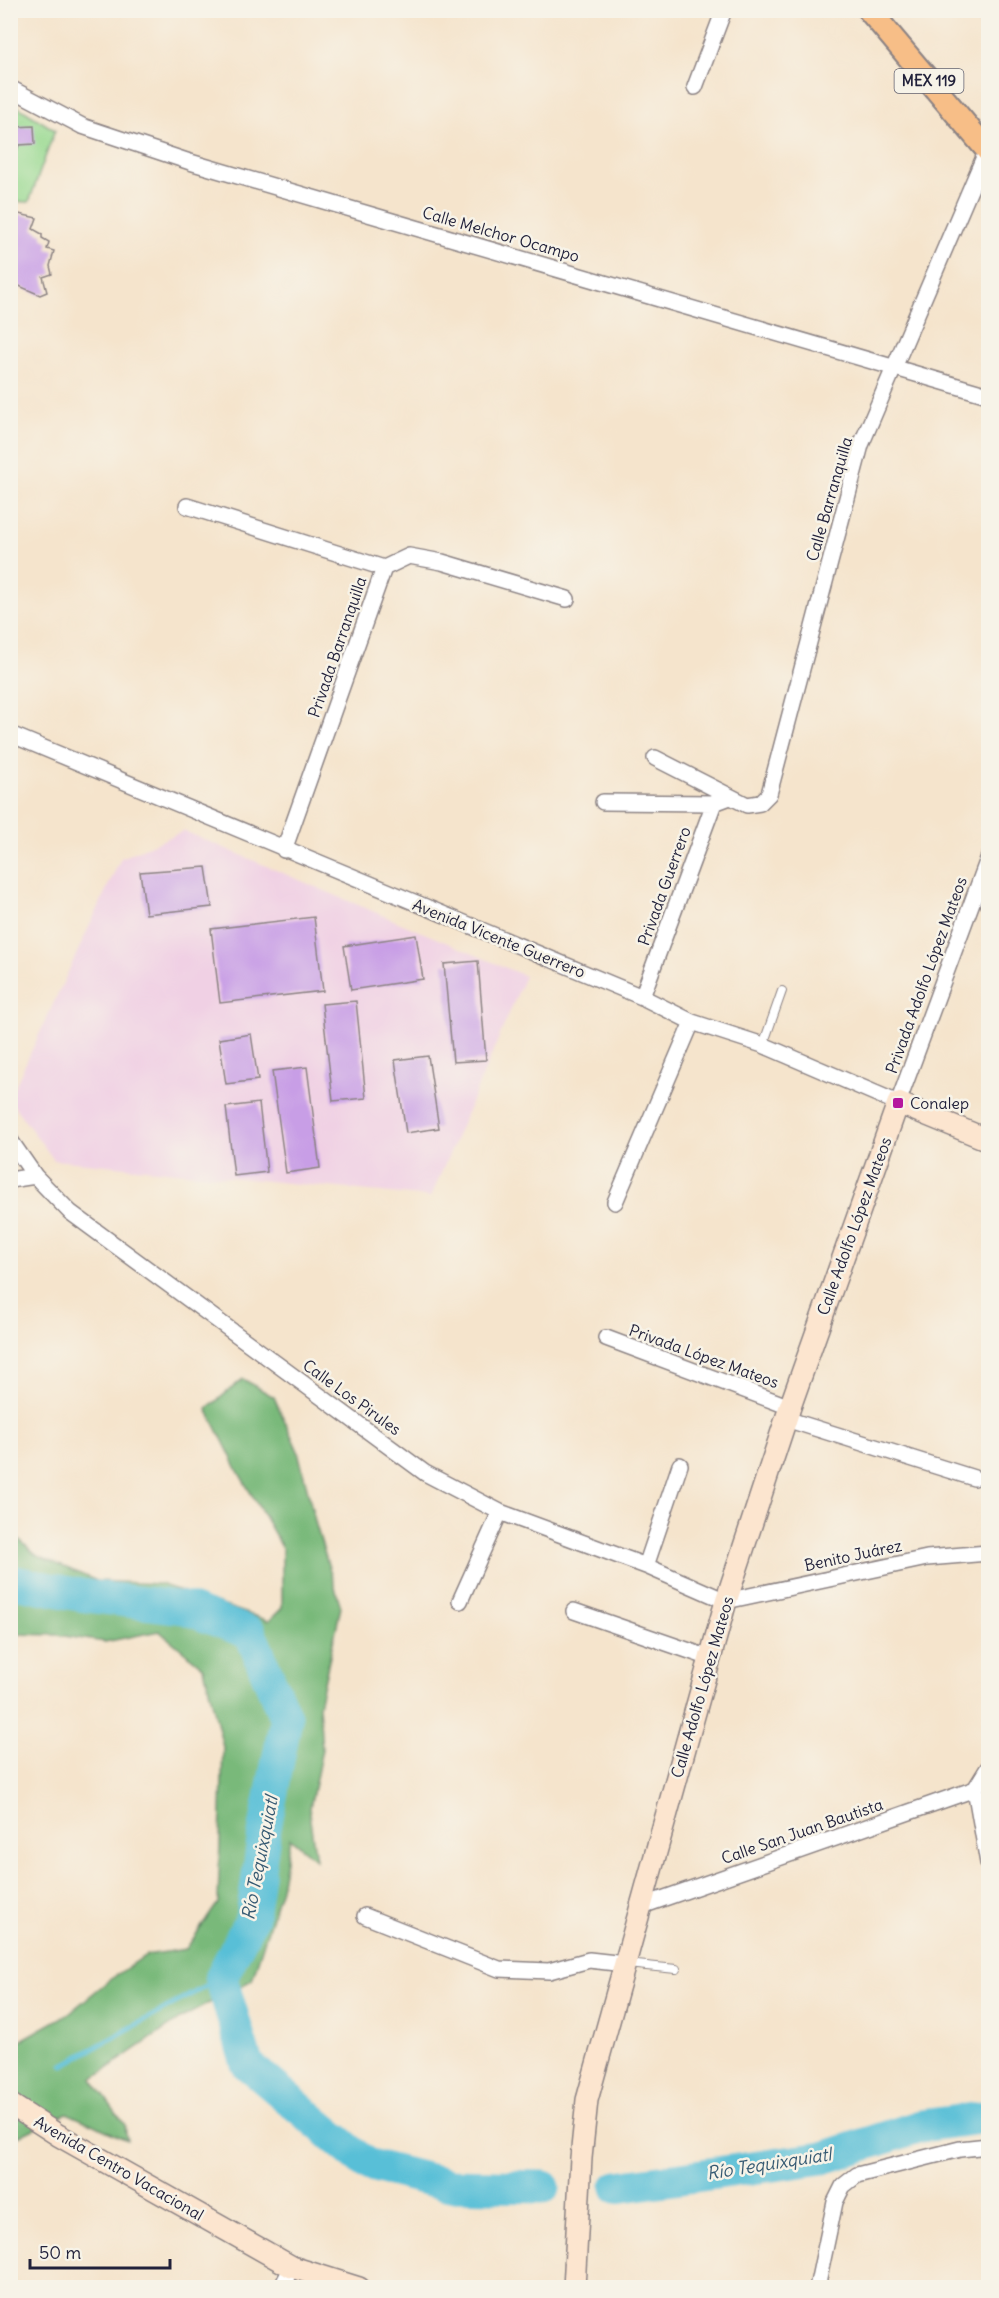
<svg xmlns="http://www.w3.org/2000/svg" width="999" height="2298" font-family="Delius,sans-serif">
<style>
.built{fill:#f0d0e4}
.green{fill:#97d990;stroke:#5c7e66;stroke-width:1.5}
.forest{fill:#79b97a;stroke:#4e6e5a;stroke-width:1.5}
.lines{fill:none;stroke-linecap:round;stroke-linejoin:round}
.stream{stroke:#59bfd7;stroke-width:5}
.river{stroke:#59bfd7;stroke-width:33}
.building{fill:#c89ee6}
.lane-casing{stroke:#8c8384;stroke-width:10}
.street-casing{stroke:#8c8384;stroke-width:18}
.secondary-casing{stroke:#8c8384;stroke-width:24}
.primary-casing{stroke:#8c8384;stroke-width:26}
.lane{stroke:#fff;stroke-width:8}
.street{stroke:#fff;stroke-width:15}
.secondary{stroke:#fce5cf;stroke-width:21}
.primary{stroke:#f7be87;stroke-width:22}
.poi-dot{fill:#b5179e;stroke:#f7f3e8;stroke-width:2}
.labels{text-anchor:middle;stroke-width:5;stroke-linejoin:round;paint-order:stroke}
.shield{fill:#f7f3e8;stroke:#62616f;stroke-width:1.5}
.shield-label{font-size:15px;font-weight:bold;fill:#22223b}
.street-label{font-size:16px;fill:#22223b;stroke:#f7f3e8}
.poi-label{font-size:16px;fill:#22223b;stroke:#f7f3e8;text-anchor:start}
.water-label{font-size:18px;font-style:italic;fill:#355972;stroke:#f7f3e8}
</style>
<rect width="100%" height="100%" fill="#f7f3e8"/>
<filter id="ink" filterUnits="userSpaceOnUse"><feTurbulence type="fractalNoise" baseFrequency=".0167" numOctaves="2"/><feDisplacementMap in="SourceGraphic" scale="12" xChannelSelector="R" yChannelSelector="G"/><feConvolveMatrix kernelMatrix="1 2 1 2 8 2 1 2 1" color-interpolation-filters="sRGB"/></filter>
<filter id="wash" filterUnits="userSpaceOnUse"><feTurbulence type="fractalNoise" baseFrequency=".008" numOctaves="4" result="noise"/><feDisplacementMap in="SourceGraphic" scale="24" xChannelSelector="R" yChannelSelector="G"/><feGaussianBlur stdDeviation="1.35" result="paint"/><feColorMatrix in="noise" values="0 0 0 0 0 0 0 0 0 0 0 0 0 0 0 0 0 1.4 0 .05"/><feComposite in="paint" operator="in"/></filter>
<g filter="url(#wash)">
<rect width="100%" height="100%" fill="#f5e4cc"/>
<path class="built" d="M184,831l341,145 -94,221 -377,-37 -43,-58v-7l110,-237z"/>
<path class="green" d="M10,102l45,28 -26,72 -18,-1z"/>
<path class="forest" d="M243,1379l31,18 24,54 18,74 25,82 -22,98 3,44 -13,64 7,47 -26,-22 -9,50 -29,92 -72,39 -88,60 33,46 2,15 -60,-27 -56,27v-94l57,-32 40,-33 38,-26 40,-6 32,-46 5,-156 -19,-79 -45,-37 -54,11 -48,-7 -46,-1 -1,-103 26,24 61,26 63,3 109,37 13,-13v-61l-43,-74 -32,-64z"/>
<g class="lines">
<path class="stream" d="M63,2065l158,-87"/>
<path class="river" d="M10,1581l70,14 105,13 65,25 36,86 -21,109 -13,89 -31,61 26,86 119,100 84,21 94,2
M617,2187l206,-29 98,-32 67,-9"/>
</g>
<g id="blocks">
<path class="building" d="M13,116l1,11 20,-1 1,18 -16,1 -4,10 -5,-2v-34z
M10,212l27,6 -4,11 9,5v4l7,4 -2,7 7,2 -4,15 2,8 -9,3 4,15 -7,3 -30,-13z
M206,867l6,40 -66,7 -6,-42z
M314,917l9,74 -103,12 -9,-74z
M416,935l7,44 -72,11 -7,-44z
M478,961l8,99 -33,2 -9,-98z
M356,1001l10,97 -33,3 -11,-97z
M251,1034l7,46 -32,4 -7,-45z
M428,1056l11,72 -33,5 -11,-73z
M307,1067l13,101 -34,5 -14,-102z
M259,1103l8,69 -33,4 -8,-69z"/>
</g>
</g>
<g filter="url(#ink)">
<use href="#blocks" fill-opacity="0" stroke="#8c8384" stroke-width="1.5"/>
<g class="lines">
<defs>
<path id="lane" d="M763,1045l19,-54
M627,1964l49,5"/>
<path id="street" d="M695,87l29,-77
M10,88l72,38 108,36 798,233
M187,506l197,62
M10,734l632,263 50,25 71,23 135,58 90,-244
M655,758l92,47 13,-2 9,-9 92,-349 126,-295
M603,802l111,1
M284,850l100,-282 25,-12 33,6 125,37
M642,997l72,-194 16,-6
M10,1140l25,36 35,36 355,261 75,39 146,54 80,35 201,-43 61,-5
M10,1180l25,-4
M615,1202l77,-180
M606,1338l184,69
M786,1419l188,59
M646,1566l34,-101
M460,1601l40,-89
M574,1611l136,47
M988,1768l-13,21 13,74
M642,1906l333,-117
M365,1916l134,53 50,2 40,-11 36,4
M10,2287l1,1
M281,2288l11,-21
M817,2288l18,-86 8,-16 14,-11 103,-26 28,-3"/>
<path id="secondary" d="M10,2104l48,31 234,132 67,21
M574,2288l7,-130 6,-58 139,-499 64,-194 108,-304 90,37"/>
<path id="primary" d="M869,10l119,141"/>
</defs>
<use href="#lane" class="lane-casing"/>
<use href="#street" class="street-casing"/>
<use href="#secondary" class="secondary-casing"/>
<use href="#primary" class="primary-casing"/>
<use href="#lane" class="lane"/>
<use href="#street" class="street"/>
<use href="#secondary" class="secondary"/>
<use href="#primary" class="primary"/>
</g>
</g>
<rect class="poi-dot" x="892" y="1097" width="12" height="12" rx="3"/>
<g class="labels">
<rect class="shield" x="894.5" y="69" width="69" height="24" rx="4.5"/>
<g class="shield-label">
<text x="929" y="86">MEX 119</text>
</g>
<g class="street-label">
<text transform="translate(501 234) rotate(16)" y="6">Calle Melchor Ocampo</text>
<text transform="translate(829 499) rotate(-74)" y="6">Calle Barranquilla</text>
<text transform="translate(337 647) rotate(-71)" y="6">Privada Barranquilla</text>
<text transform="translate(664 886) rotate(-70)" y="6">Privada Guerrero</text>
<text transform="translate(499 938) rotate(22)" y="6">Avenida Vicente Guerrero</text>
<text transform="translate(926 975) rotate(-70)" y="6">Privada Adolfo López Mateos</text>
<text transform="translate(854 1226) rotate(-70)" y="6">Calle Adolfo López Mateos</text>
<text transform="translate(704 1356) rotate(20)" y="6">Privada López Mateos</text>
<text transform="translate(352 1397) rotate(36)" y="6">Calle Los Pirules</text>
<text transform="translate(853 1555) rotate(-12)" y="6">Benito Juárez</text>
<text transform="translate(702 1687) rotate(-74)" y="6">Calle Adolfo López Mateos</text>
<text transform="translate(802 1831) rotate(-19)" y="6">Calle San Juan Bautista</text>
<text transform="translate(119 2168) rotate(30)" y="6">Avenida Centro Vacacional</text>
</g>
<g class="poi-label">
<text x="910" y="1109">Conalep</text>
</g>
<g class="water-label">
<text transform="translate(260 1858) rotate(-79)" y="6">Río Tequixquiatl</text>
<text transform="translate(769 2164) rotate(-9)" y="6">Río Tequixquiatl</text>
</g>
</g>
<rect width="999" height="2298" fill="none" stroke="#f7f3e8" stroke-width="36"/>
<path d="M30 2259v9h140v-9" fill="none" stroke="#22223b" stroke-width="3"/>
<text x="39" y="2259" font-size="18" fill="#22223b" stroke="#f7f3e8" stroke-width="4.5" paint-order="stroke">50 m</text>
</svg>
